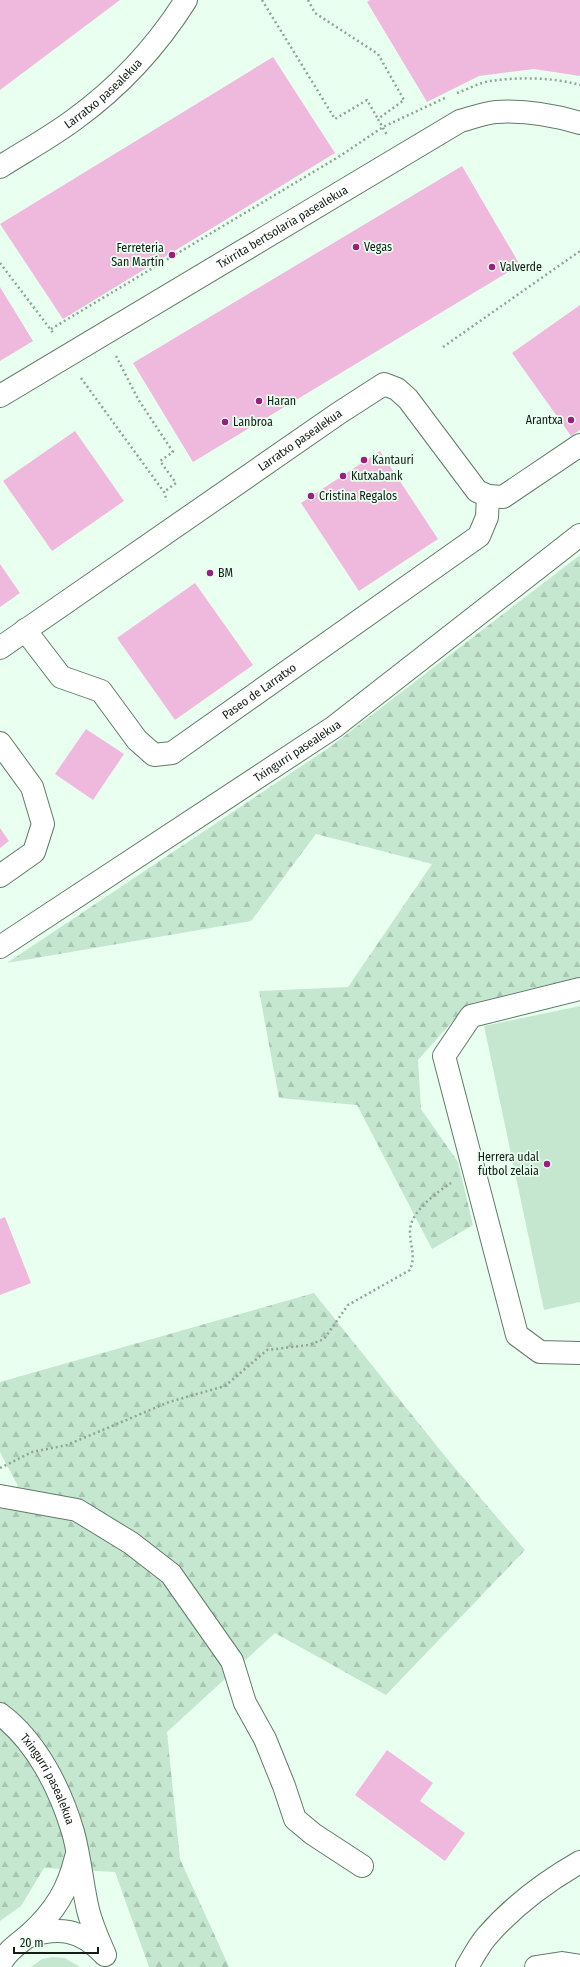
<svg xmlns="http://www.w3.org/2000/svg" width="580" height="1967" font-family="'Fira Sans Condensed',sans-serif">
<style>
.grass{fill:#c5e7d0}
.forest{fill:url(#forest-firs)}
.building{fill:#eeb9dc}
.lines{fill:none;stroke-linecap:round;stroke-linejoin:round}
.minor-casing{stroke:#627a6a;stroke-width:24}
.highway-casing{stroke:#627a6a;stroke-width:24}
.path{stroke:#92a498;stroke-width:2.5;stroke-dasharray:2 3;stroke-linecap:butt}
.minor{stroke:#fff;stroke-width:22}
.highway{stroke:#fff;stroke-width:22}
.poi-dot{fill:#97207c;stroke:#e9fff0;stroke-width:1.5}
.labels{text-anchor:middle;stroke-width:3.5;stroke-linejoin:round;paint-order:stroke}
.street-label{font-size:12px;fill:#131d16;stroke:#e9fff0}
.poi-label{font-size:12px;fill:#131d16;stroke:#e9fff0;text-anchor:start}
</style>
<defs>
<pattern id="forest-firs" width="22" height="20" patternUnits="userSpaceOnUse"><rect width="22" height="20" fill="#c5e7d0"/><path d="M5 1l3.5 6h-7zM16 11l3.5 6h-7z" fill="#a8c6b2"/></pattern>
</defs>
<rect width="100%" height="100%" fill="#e9fff0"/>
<path class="grass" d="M580,1006v296l-36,8 -60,-284z
M53,1957l12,1 15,9h-49l11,-8z"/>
<path class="forest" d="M580,555v422l-112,27 -50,56 3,49 37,53 15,63 -41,24 -75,-144 -78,-7 -20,-107 89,-4 84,-123 -116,-30 -65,87 -244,42 323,-216z
M314,1293l135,168 76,89 -139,145 -111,-62 -108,99 13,127 49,108h-80l-34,-95 -71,-4 -23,38 -21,15v-426l18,-9 -18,-34v-70z"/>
<path class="building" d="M0,0h120l-120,90z
M370,0h210v76l-46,-7 -55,7 -52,26 -60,-100z
M273,57l62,96 -272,166 -63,-95z
M462,166l58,99 -327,197 -60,-99z
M0,287l33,54 -33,20z
M580,305v125l-9,6 -59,-83z
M75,431l49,70 -72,50 -49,-70z
M380,451l58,88 -79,52 -58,-88z
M0,564l20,29 -20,14z
M195,583l58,82 -78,55 -58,-82z
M86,729l38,25 -31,46 -38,-26z
M0,828l9,13 -9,7z
M5,1217l26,66 -31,12v-76z
M387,1750l46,33 -13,18 45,32 -20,28 -90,-66z"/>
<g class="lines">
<defs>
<g id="minor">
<path id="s1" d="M0,167c25,-16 51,-30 75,-48 44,-32 82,-73 111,-119"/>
<path id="s2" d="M0,396l460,-275c12,-3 24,-8 36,-9 29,-2 57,3 84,11"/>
<path id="s3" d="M25,630l36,47 40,14 36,49 17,15 18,-2 307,-217 8,-19 1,-21"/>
<path id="s4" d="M0,648l339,-235 45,-29 13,5 11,10 69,92 11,5 15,1 77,-52"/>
<path d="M0,743l32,44 11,37 -9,28 -34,24"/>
<path id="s5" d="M0,947l334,-220 246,-192"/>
<path d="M580,989l-109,27 -27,40 73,279 23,17 40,1"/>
<path d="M0,1496l77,14 54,33 40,31 61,87 13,42 20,36 19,47 11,33 18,15 49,32"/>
<path id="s6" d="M0,1714c36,27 60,74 73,118 7,25 9,52 15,78 4,16 11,31 17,45"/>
<path d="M27,1937c31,-11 53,-8 76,16"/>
<path d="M0,1965c7,-15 19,-21 30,-31 25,-23 38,-44 46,-77"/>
</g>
<path id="highway" d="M467,1967c6,-10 12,-22 20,-31 27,-31 58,-54 93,-74
M536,1967l26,-4 18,3"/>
</defs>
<use href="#minor" class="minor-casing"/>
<use href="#highway" class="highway-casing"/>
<path class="path" d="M262,0l73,119 32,-19 11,19
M308,0l7,13 63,41 26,46 -26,19 9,16
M457,93c11,-4 22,-10 33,-12 29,-4 62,-4 90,4
M0,263l54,71
M51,329l289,-173 43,-29 64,-30
M443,347l137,-96
M116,356l22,43 35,53 -13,9 16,22 -12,9
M81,378l83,114 3,9
M0,1468l32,-16 35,-7 102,-43 56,-16 42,-36 42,-5 15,-6 24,-34 62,-35c6,-15 0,-23 0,-39 0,-19 27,-39 41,-48"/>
<use href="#minor" class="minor"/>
<use href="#highway" class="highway"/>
</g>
<g class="poi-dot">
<circle cx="356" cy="247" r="4"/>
<circle cx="172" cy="255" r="4"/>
<circle cx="492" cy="267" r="4"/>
<circle cx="259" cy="401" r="4"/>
<circle cx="571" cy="420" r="4"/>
<circle cx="225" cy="422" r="4"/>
<circle cx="364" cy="460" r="4"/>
<circle cx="343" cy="476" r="4"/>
<circle cx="311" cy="496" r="4"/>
<circle cx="210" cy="573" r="4"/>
<circle cx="547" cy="1164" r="4"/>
</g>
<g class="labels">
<g class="street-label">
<text dy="4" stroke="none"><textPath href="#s1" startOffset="127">Larratxo pasealekua</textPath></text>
<text dy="4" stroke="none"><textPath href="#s2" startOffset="329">Txirrita bertsolaria pasealekua</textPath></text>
<text dy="4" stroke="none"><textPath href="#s4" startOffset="365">Larratxo pasealekua</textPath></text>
<text dy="4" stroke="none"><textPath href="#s3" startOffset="310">Paseo de Larratxo</textPath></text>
<text dy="4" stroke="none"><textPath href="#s5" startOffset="356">Txingurri pasealekua</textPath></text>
<text dy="4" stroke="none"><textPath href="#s6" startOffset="82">Txingurri pasealekua</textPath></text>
</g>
<g class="poi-label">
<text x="364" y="251">Vegas</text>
<text x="164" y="252" text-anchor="end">Ferreteria<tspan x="164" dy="14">San Martín</tspan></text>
<text x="500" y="271">Valverde</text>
<text x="267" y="405">Haran</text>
<text x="563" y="424" text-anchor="end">Arantxa</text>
<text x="233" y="426">Lanbroa</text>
<text x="372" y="464">Kantauri</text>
<text x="351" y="480">Kutxabank</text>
<text x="319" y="500">Cristina Regalos</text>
<text x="218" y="577">BM</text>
<text x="539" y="1161" text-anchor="end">Herrera udal<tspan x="539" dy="14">futbol zelaia</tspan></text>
</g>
</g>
<path d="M14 1947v6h84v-6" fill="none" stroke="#131d16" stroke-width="2"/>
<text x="20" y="1947" font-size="12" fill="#131d16" stroke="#e9fff0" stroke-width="3" paint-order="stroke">20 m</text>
</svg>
